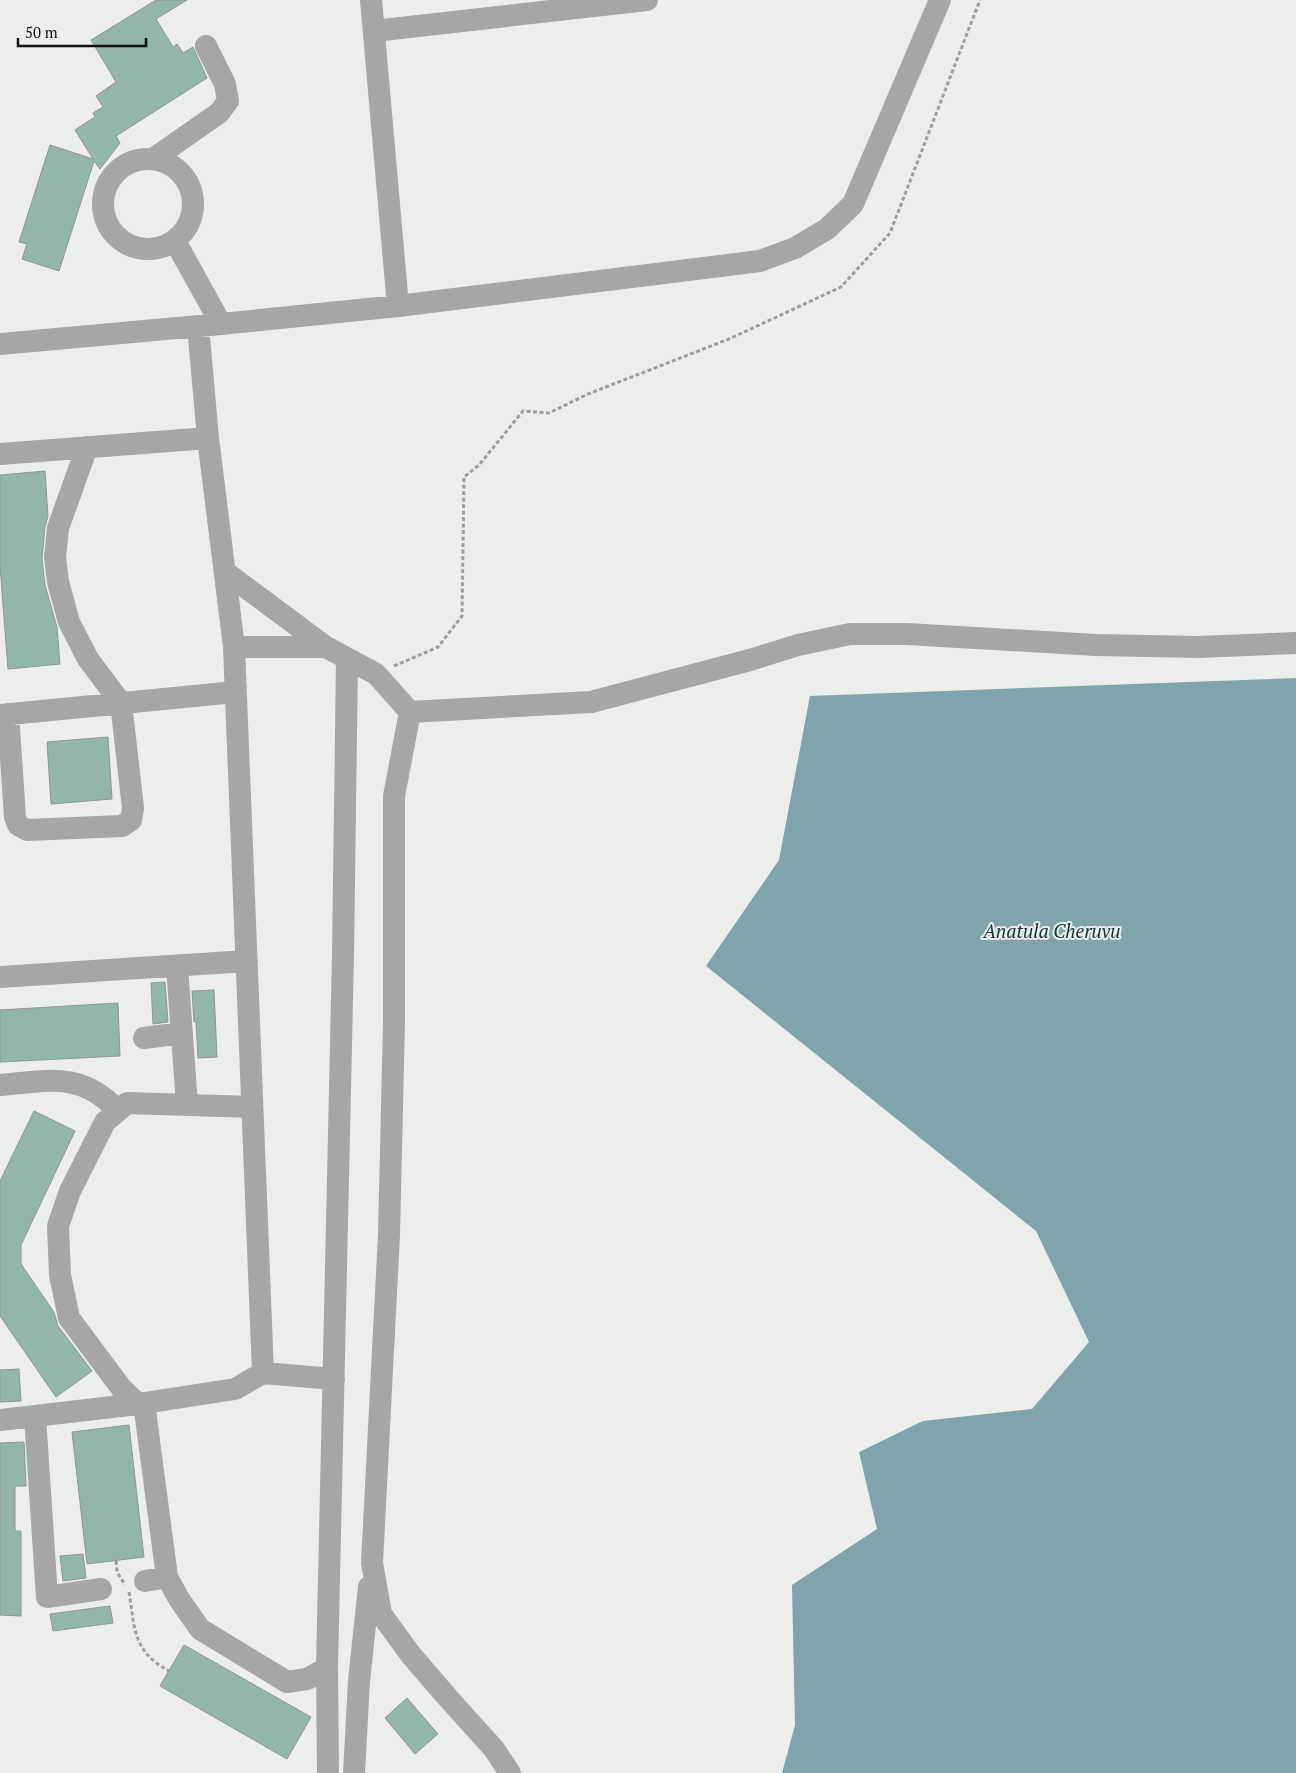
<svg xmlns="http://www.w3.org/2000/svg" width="1296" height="1773" font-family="'PT Serif',serif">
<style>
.water{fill:#7fa4a9}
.building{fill:#93b6aa;stroke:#909493}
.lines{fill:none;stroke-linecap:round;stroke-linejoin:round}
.path{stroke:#9c9f9c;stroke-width:3;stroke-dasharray:4 2.5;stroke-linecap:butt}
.minor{stroke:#a6a6a4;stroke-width:22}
.labels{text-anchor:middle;stroke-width:4;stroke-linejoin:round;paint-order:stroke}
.water-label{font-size:19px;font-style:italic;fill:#0f3539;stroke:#ebeeeb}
</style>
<rect width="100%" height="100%" fill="#ebeeeb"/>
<path class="water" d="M1296,678v1095h-514l13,-48 -3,-140 85,-56 -18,-77 64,-31 109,-12 57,-67 -53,-111 -330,-265 73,-106 31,-164z"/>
<path class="building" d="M156,0h31l-31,19 17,28 4,-3 6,9 10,-6 14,31 -91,58 4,7 -20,26 -6,-8 -35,110 -37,-12 5,-15 -8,-2 31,-97 43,14 -18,-29 20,-13 -2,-4 10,-6 -7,-11 20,-14 -25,-42z
M45,471l3,45 -3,11 -3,32 3,26 12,42 3,37 -52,5 -8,-103v-91z
M108,737l4,62 -61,5 -4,-62z
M165,982l3,40 -15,2 -2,-41z
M214,990l3,67 -19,1 -2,-36h-2l-2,-31z
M118,1003l2,53 -120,6v-52z
M34,1111l41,20 -54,114v19l33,48 4,14 34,45 -36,26 -56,-81v-135z
M19,1369l2,32 -21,1v-32z
M129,1425l15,132 -57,7 -15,-132z
M24,1442l2,44h-11v45h6v85l-21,-1v-172z
M83,1554l3,24 -23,3 -3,-25z
M110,1606l3,17 -60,8 -3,-17z
M184,1645l127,72 -24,42 -127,-73z
M407,1698l31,36 -23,20 -30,-36z"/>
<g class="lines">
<path class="path" d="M394,666l44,-19 24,-31 2,-139 15,-12 44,-54 26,2 39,-19 141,-55 112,-52 49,-54 90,-233
M116,1561l1,11 8,13
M129,1592c6,36 3,59 40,79"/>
<path class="minor" d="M371,0l27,306
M374,31l273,-31
M153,159l66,-46 9,-12 -3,-17 -19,-38
M103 204a45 45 0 1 1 90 0a45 45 0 1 1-90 0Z
M175,241l46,83
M198,326l10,112 26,209 29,726
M0,344l221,-20 177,-18 362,-45 35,-13 32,-19 26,-25 87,-204
M0,454l208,-16
M225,572l101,75
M234,647h92l50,27 34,38 181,-10 159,-42 48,-15 52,-11h57l189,11 102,2 98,-4
M410,712l-16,84v225l-5,214 -17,328 9,51 30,41 37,43 46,51 16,24
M8,714l7,103 3,8 9,5 95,-4 9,-6 2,-12 -12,-105 -33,-44 -19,-37 -11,-40 -3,-25 3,-29 29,-81
M0,715l235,-23
M177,966l10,139
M0,977l247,-16
M144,1038l38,-5
M0,1085c47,-4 81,-14 117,25
M144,1403l23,174 12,22 21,30 87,53 20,-3 20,-11
M138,1404l-16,-15 -53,-71 -9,-43 -2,-49 12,-35 35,-69 22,-19 125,4
M35,1417l12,180 54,-8
M0,1420l138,-16 97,-15 28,-16 71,6
M145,1581l22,-4
M328,1773l-1,-105 16,-713 4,-296
M354,1773l5,-92 10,-94"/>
</g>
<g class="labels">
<g class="water-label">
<text x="1052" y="938">Anatula Cheruvu</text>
</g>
</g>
<path d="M18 38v8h128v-8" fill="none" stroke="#111211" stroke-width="2.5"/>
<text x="25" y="38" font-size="15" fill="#111211" stroke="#ebeeeb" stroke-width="4" paint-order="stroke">50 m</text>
</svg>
